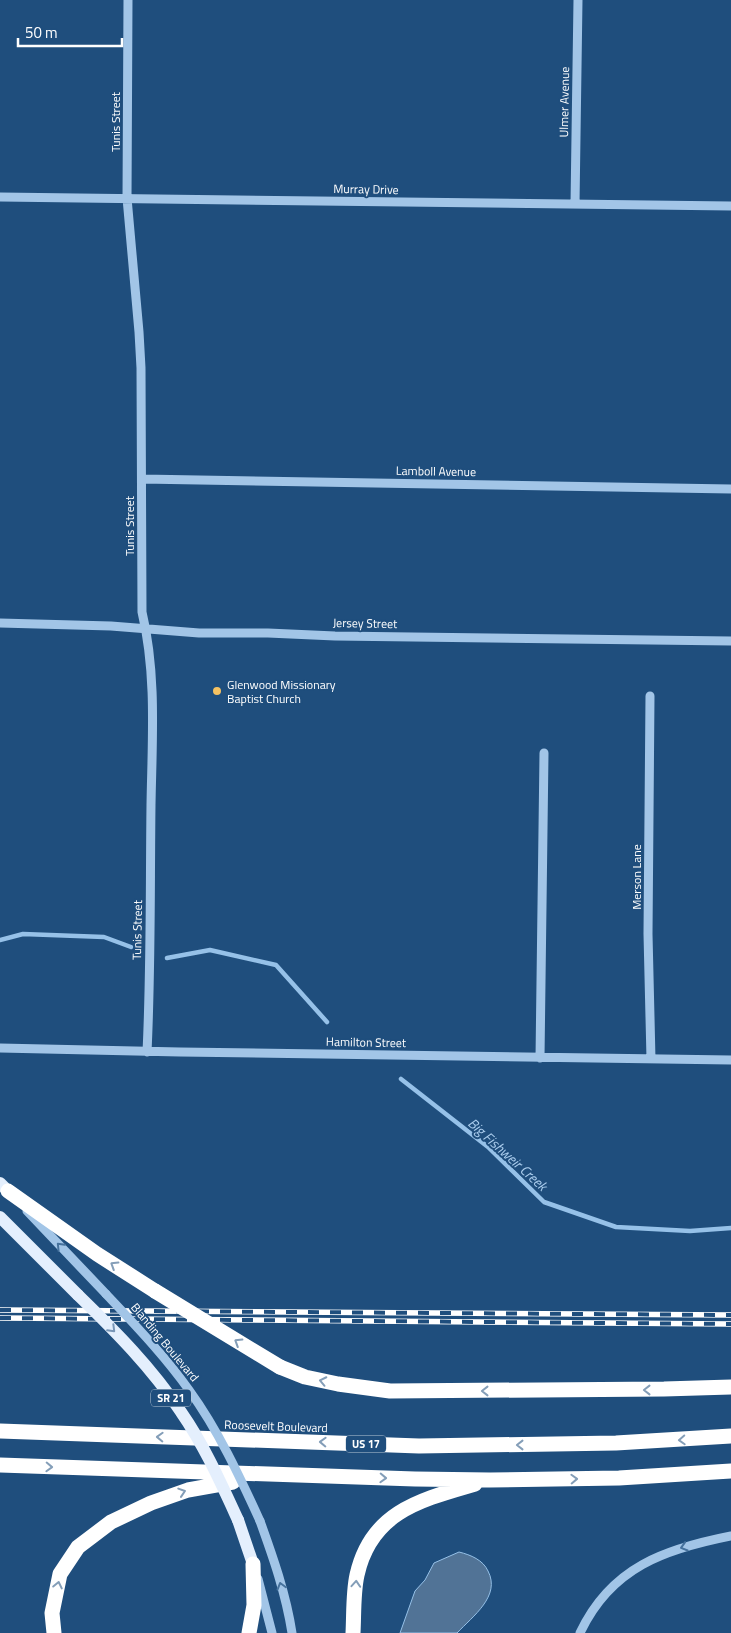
<svg xmlns="http://www.w3.org/2000/svg" width="731" height="1633" font-family="'Titillium Web',sans-serif">
<style>
.water{fill:#517396;stroke:#96c1e8}
.lines{fill:none;stroke-linecap:round;stroke-linejoin:round}
.stream{stroke:#96c1e8;stroke-width:4.5}
.minor{stroke:#a2c5e7;stroke-width:9}
.major{stroke:#e4effd;stroke-width:12}
.highway{stroke:#fff;stroke-width:15}
.rail-casing{stroke:#fff;stroke-width:5.5}
.rail{stroke:#1f4e7d;stroke-width:4;stroke-dasharray:11;stroke-linecap:butt}
.minor-bridge{stroke:#a2c5e7;stroke-width:9}
.major-bridge{stroke:#e4effd;stroke-width:12}
.highway-bridge{stroke:#fff;stroke-width:15}
.oneway{stroke:#46729d}
.oneway2{stroke:#849eb8}
.oneway3{stroke:#7896b7}
.poi-dot{fill:#f5c262;stroke:#1f4e7d;stroke-width:2}
.labels{text-anchor:middle;dominant-baseline:central;stroke-width:4;stroke-linejoin:round;paint-order:stroke}
.shield{fill:#1f4e7d;stroke:#bccad8;stroke-width:1}
.shield-label{font-size:11px;font-weight:bold;fill:#fff}
.street-label{font-size:12px;fill:#fff;stroke:#1f4e7d}
.poi-label{font-size:12px;fill:#fff;stroke:#1f4e7d;text-anchor:start}
.water-label{font-size:14px;font-style:italic;fill:#adcfef;stroke:#1f4e7d}
</style>
<rect width="100%" height="100%" fill="#1f4e7d"/>
<path class="water" d="M459,1552C471,1555 483,1560 488,1571C501,1596 473,1616 457,1633H400L415,1591L425,1580L434,1563Z"/>
<g class="lines">
<path class="stream" d="M0,940L23,934L104,937L131,947
M167,958L210,950L276,965L327,1022
M401,1079L488,1147L544,1202L616,1227L690,1231L731,1228"/>
<path class="minor" d="M128,0L127,198L139,332L141,368L142,612C157,675 152,741 151,805C150,887 151,970 147,1052
M0,197L731,206
M575,204L578,0
M142,479L731,489
M0,623L111,626L199,633H268L335,636L731,641
M650,696L648,934L651,1059
M0,1048L180,1052L731,1060
M540,1058L544,753
M27,1211L106,1294
M260,1521C273,1557 286,1594 292,1633
M258,1579L272,1633
M580,1633C611,1567 665,1549 731,1536"/>
<path class="major" d="M0,1183L8,1191
M0,1217L78,1295
M238,1520L253,1564"/>
<path class="highway" d="M8,1191L97,1254L155,1291
M280,1367L305,1377L338,1384L390,1391L664,1389L731,1387
M0,1431L419,1446L616,1443L731,1436
M0,1465L415,1479L490,1480L619,1478L731,1471
M54,1633L52,1613L60,1574L78,1547L111,1522L151,1503L188,1490L233,1482
M249,1633L254,1605L253,1564
M353,1633C354,1615 353,1593 357,1575C371,1512 420,1500 475,1484"/>
<defs>
<path id="rail" d="M0,1310L731,1315
M0,1318L731,1324"/>
</defs>
<use href="#rail" class="rail-casing"/>
<use href="#rail" class="rail"/>
<path class="minor-bridge" d="M106,1294C135,1325 164,1355 189,1390C218,1430 239,1475 260,1521"/>
<path class="major-bridge" d="M78,1295C115,1331 152,1368 181,1412C204,1445 221,1483 238,1520"/>
<path class="highway-bridge" d="M155,1291L280,1367"/>
</g>
<defs><path id="oneway-chevron" d="M-2-3.5L2.5 0L-2 3.5" fill="none" stroke-width="1.6" stroke-linecap="round" stroke-linejoin="round" transform="scale(1.25)"/></defs>
<g class="oneway">
<use href="#oneway-chevron" transform="translate(60 1246) rotate(-134)"/>
<use href="#oneway-chevron" transform="translate(684 1547) rotate(163)"/>
<use href="#oneway-chevron" transform="translate(281 1586) rotate(-106)"/>
</g>
<g class="oneway2">
<use href="#oneway-chevron" transform="translate(114 1265) rotate(-148)"/>
<use href="#oneway-chevron" transform="translate(238 1342) rotate(-148)"/>
<use href="#oneway-chevron" transform="translate(323 1381) rotate(-168)"/>
<use href="#oneway-chevron" transform="translate(647 1390) rotate(180)"/>
<use href="#oneway-chevron" transform="translate(485 1391) rotate(180)"/>
<use href="#oneway-chevron" transform="translate(160 1437) rotate(-178)"/>
<use href="#oneway-chevron" transform="translate(682 1440) rotate(177)"/>
<use href="#oneway-chevron" transform="translate(323 1442) rotate(-178)"/>
<use href="#oneway-chevron" transform="translate(520 1445) rotate(180)"/>
<use href="#oneway-chevron" transform="translate(49 1467) rotate(2)"/>
<use href="#oneway-chevron" transform="translate(383 1478) rotate(2)"/>
<use href="#oneway-chevron" transform="translate(574 1479) rotate(-2)"/>
<use href="#oneway-chevron" transform="translate(182 1492) rotate(-18)"/>
<use href="#oneway-chevron" transform="translate(356 1584) rotate(-86)"/>
<use href="#oneway-chevron" transform="translate(58 1585) rotate(-78)"/>
</g>
<use class="oneway3" href="#oneway-chevron" transform="translate(112 1329) rotate(45)"/>
<circle class="poi-dot" cx="217" cy="691" r="5"/>
<g class="labels">
<g class="shield">
<rect x="151" y="1389.5" width="40" height="17" rx="4"/>
<rect x="346" y="1435.5" width="40" height="17" rx="4"/>
</g>
<g class="shield-label">
<text x="171" y="1398">SR 21</text>
<text x="366" y="1444">US 17</text>
</g>
<g class="street-label">
<text transform="translate(564 102) rotate(-89)">Ulmer Avenue</text>
<text transform="translate(115 122) rotate(-90)">Tunis Street</text>
<text transform="translate(366 189) rotate(1)">Murray Drive</text>
<text transform="translate(436 471) rotate(1)">Lamboll Avenue</text>
<text transform="translate(129 526) rotate(-90)">Tunis Street</text>
<text transform="translate(365 623) rotate(1)">Jersey Street</text>
<text transform="translate(636 877) rotate(-90)">Merson Lane</text>
<text transform="translate(137 930) rotate(-89)">Tunis Street</text>
<text transform="translate(366 1042) rotate(1)">Hamilton Street</text>
<text transform="translate(165 1342) rotate(50)">Blanding Boulevard</text>
<text transform="translate(276 1426) rotate(2)">Roosevelt Boulevard</text>
</g>
<g class="poi-label">
<text x="227" y="684">Glenwood Missionary<tspan x="227" dy="14">Baptist Church</tspan></text>
</g>
<g class="water-label">
<text transform="translate(508 1154) rotate(42)">Big Fishweir Creek</text>
</g>
</g>
<path d="M18 38v8h104v-8" fill="none" stroke="#ffffff" stroke-width="2.5"/>
<text x="25" y="38" font-size="15" fill="#ffffff" stroke="#1f4e7d" stroke-width="4" paint-order="stroke">50 m</text>
</svg>
